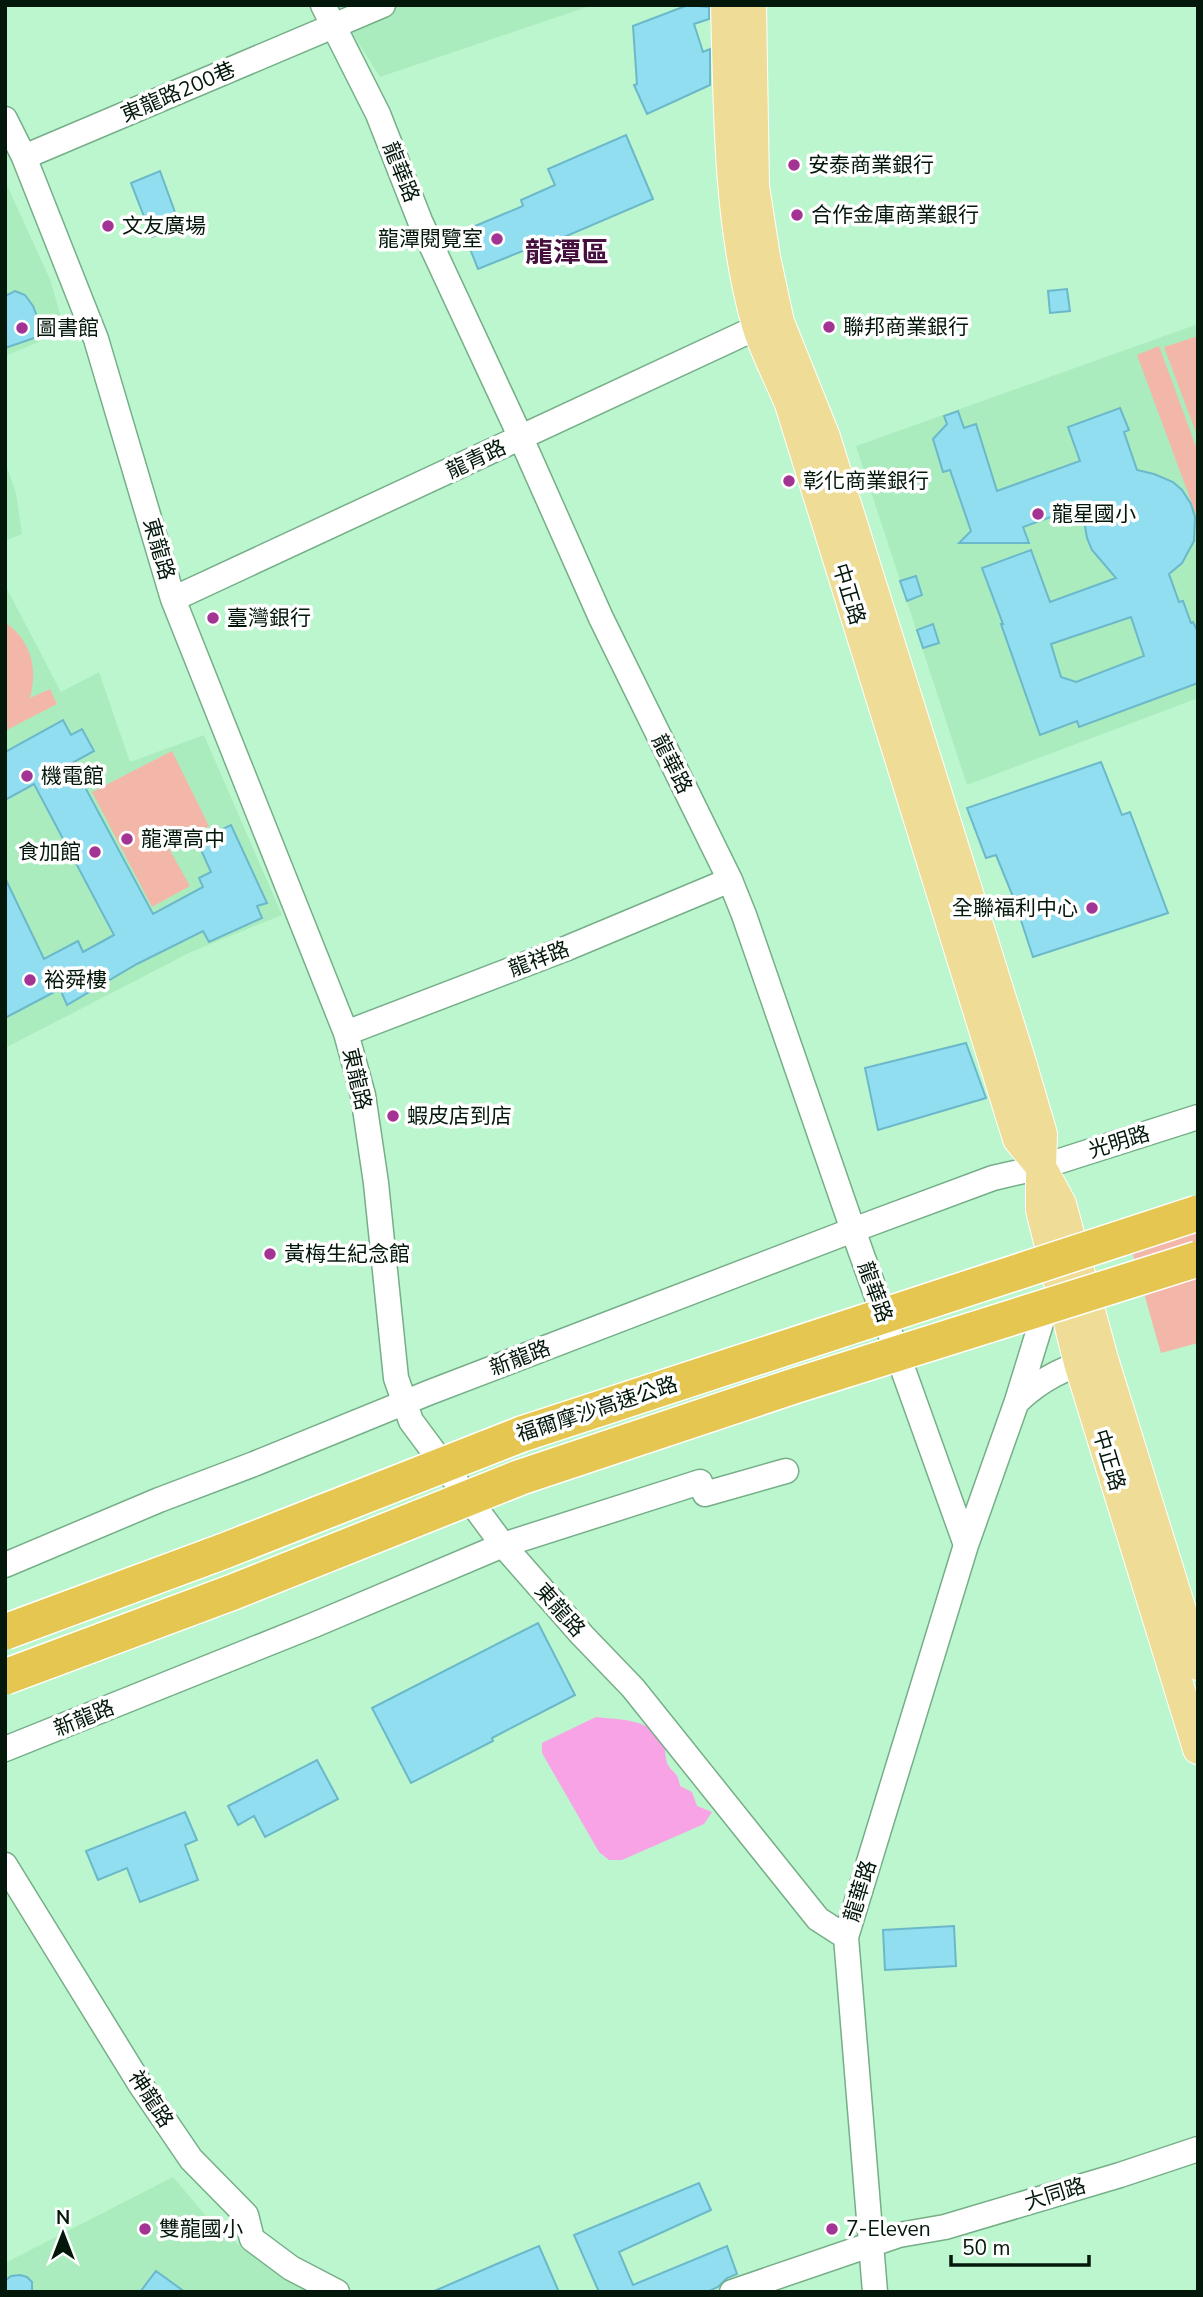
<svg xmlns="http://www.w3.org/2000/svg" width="1203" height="2297" font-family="'Nunito Sans','Noto Sans TC',sans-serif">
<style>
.built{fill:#abecbf}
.green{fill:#f3b7a9}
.water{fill:#f8a3e6}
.building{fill:#90def0;stroke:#6bb8ca;stroke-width:2;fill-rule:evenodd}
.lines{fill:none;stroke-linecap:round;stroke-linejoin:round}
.minor-casing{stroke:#76ae88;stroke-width:27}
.major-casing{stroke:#fff;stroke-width:32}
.minor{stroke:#fff;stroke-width:24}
.major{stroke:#efdd97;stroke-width:30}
.highway-bridge-casing{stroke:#fff;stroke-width:38;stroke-linecap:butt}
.highway-bridge{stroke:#e5c651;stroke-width:35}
.poi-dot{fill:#a33493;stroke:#fff;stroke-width:2.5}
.labels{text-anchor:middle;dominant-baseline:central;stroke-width:7;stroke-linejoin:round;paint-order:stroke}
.street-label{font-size:21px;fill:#03180a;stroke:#fff}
.poi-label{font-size:21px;fill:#03180a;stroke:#fff;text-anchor:start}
.district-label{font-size:28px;font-weight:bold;fill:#45103e;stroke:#fff}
</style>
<rect width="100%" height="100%" fill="#bcf6ce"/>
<path class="built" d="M338,5H593L380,77L345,22Z
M5,181L50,279L65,331L5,356Z
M1198,324V698L967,785L856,446Z
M5,461L16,493L22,534L5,541Z
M5,585L61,692L99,672L130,762L204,735L282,915L191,952L5,1048Z
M173,2177L211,2222L249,2253L307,2292H5V2263Z"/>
<path class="green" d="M1198,336V438L1164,347Z
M1159,346L1198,452V520L1137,355Z
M5,622C31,641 38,667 30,698L50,689L57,704L5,731Z
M172,751L209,826L168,847L190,886L152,907L92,792Z
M1198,1199V1343L1161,1353L1123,1220Z"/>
<path class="water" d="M596,1717C620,1720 654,1718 664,1746C666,1752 665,1758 667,1763C672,1774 677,1769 680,1786L692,1792L697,1806L712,1812L704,1824L622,1860H609L599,1852L542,1753V1743Z"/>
<path class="building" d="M688,5L709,7V19L694,24L703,52L710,49V85L647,114L634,85L637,84L633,26Z
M626,135L653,199L541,247L540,244L478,269L463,231L523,206L521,200L555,185L548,169Z
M160,171L180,226L152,237L131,183Z
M1067,289L1070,311L1050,313L1048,291Z
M15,291L25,295L33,306L38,319L40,336L5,348V296Z
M1120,408L1129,430L1124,432L1137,470L1154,474L1173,482L1182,490L1191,504L1195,517L1194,541L1182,563L1169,574L1179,602L1183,601L1191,623L1193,622L1198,632V683L1079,727L1077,721L1040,735L1001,624H1003L982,568L1031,550L1050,602L1116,578L1092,550L1087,538L1085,526L1092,502L1023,527L1029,543H959L971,531L950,470L943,472L933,439L947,424L944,416L958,411L964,428L976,424L997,491L1080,461L1068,427ZM1131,617L1144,656L1076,682L1061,677L1051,644Z
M916,576L922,595L907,601L900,581Z
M933,624L939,643L923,648L917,630Z
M63,720L71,735L82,729L94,751L72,763L153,914L203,887L199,878L211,872L197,841L231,825L267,903L257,906L262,918L209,942L203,931L137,964L67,1005L60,989L5,1018V878L44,959L78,941L83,952L114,935L34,784L5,800V752Z
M1101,762L1122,815L1130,812L1168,913L1033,957L1014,899L996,855L986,858L967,808Z
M966,1043L986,1098L878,1130L865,1068Z
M538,1623L575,1695L492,1738L493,1741L411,1783L372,1708Z
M317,1760L338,1799L265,1837L254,1816L238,1825L228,1806Z
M185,1812L197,1840L185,1845L198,1880L140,1902L127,1868L98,1880L86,1851Z
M954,1926L956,1966L885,1970L883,1930Z
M699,2183L711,2210L619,2252L633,2285L727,2246L737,2274L727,2278L718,2287L707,2292H599L574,2235Z
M539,2246L559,2292H432L499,2263Z
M156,2271L185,2292H140Z
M20,2275L27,2277L32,2282V2292H5V2281L11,2276Z"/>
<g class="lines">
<defs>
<path id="minor" d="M323,5L378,114L420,221L521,438L601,618L730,880L744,915L853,1230L966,1545
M5,119L24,157L96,339L173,599L346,1033L363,1095L376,1183L396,1378L411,1421L503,1545L582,1635L633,1688L818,1919L846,1937
M24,157L383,5
M173,599L758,327L774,323
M346,1033L565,949L730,880
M1018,1401C1040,1380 1066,1366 1096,1360
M5,1565L159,1500L254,1464L428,1393L853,1230L993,1178L1041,1167L1198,1117
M5,1749L314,1625L503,1545L700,1482L705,1494L786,1471
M5,1865L140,2084L191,2159L246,2215L252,2239L291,2268L337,2292
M732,2292L899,2235L945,2227L1120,2175L1198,2149
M875,2292L846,1937L966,1545L1017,1401L1046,1307L1055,1300"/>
<path id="major" d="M726,5C729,112 728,221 757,325C765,352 780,379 790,404L1018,1139L1041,1167V1210L1079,1363L1198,1749
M751,5L754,186L765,257L779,322L825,437L1020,1059L1042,1134L1041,1167L1061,1204L1103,1359L1198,1665"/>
</defs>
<use href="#minor" class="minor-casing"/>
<use href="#major" class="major-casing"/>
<use href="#minor" class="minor"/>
<use href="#major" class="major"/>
<defs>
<path id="highway-bridge" d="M5,1632L224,1551L522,1434L1198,1213
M5,1677L233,1592L521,1477L794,1386L1198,1259"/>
</defs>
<use href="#highway-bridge" class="highway-bridge-casing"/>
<use href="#highway-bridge" class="highway-bridge"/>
</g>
<g class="poi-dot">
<circle cx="794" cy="165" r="7"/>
<circle cx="797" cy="215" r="7"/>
<circle cx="108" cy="226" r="7"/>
<circle cx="497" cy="239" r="7"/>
<circle cx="829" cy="327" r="7"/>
<circle cx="22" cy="328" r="7"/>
<circle cx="789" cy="481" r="7"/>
<circle cx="1038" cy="514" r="7"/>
<circle cx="213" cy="618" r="7"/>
<circle cx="27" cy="776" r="7"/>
<circle cx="127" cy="839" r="7"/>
<circle cx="95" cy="852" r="7"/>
<circle cx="1092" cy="908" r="7"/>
<circle cx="30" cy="980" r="7"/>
<circle cx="393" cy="1116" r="7"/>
<circle cx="270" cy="1254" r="7"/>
<circle cx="145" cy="2229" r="7"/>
<circle cx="832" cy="2229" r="7"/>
</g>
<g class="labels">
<g class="street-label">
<text transform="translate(178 92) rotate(-23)">東龍路200巷</text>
<text transform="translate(401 172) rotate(68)">龍華路</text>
<text transform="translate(476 459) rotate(-25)">龍青路</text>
<text transform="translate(159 549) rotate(74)">東龍路</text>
<text transform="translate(849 594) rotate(73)">中正路</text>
<text transform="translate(672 764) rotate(63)">龍華路</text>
<text transform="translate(539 959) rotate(-21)">龍祥路</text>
<text transform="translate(357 1079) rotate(77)">東龍路</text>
<text transform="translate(1119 1142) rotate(-17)">光明路</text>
<text transform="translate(875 1292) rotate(70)">龍華路</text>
<text transform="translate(520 1358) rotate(-21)">新龍路</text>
<text transform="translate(597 1409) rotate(-18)">福爾摩沙高速公路</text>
<text transform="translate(1109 1460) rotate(73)">中正路</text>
<text transform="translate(560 1610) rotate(48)">東龍路</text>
<text transform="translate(84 1718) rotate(-22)">新龍路</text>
<text transform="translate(860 1891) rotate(-73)">龍華路</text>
<text transform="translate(151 2099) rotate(57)">神龍路</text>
<text transform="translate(1055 2194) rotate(-17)">大同路</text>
</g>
<g class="poi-label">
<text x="808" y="165">安泰商業銀行</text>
<text x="811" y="215">合作金庫商業銀行</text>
<text x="122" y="226">文友廣場</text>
<text x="483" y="239" text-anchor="end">龍潭閱覽室</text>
<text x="843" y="327">聯邦商業銀行</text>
<text x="36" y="328">圖書館</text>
<text x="803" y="481">彰化商業銀行</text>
<text x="1052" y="514">龍星國小</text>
<text x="227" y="618">臺灣銀行</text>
<text x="41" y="776">機電館</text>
<text x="141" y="839">龍潭高中</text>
<text x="81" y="852" text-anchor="end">食加館</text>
<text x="1078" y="908" text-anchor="end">全聯福利中心</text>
<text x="44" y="980">裕舜樓</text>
<text x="407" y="1116">蝦皮店到店</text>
<text x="284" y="1254">黃梅生紀念館</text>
<text x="159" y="2229">雙龍國小</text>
<text x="846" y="2229">7-Eleven</text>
</g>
<g class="district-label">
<text x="567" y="253">龍潭區</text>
</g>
</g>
<rect width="1203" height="2297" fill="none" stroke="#03180a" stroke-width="14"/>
<g transform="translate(63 2234)" stroke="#ffffff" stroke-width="5" paint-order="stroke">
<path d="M0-5L12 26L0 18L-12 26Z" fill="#03180a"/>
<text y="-10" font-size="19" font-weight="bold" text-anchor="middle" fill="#03180a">N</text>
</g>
<path d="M951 2255v10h138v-10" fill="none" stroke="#03180a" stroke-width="3.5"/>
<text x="962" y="2255" font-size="21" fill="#03180a" stroke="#ffffff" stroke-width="5" paint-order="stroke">50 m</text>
</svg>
